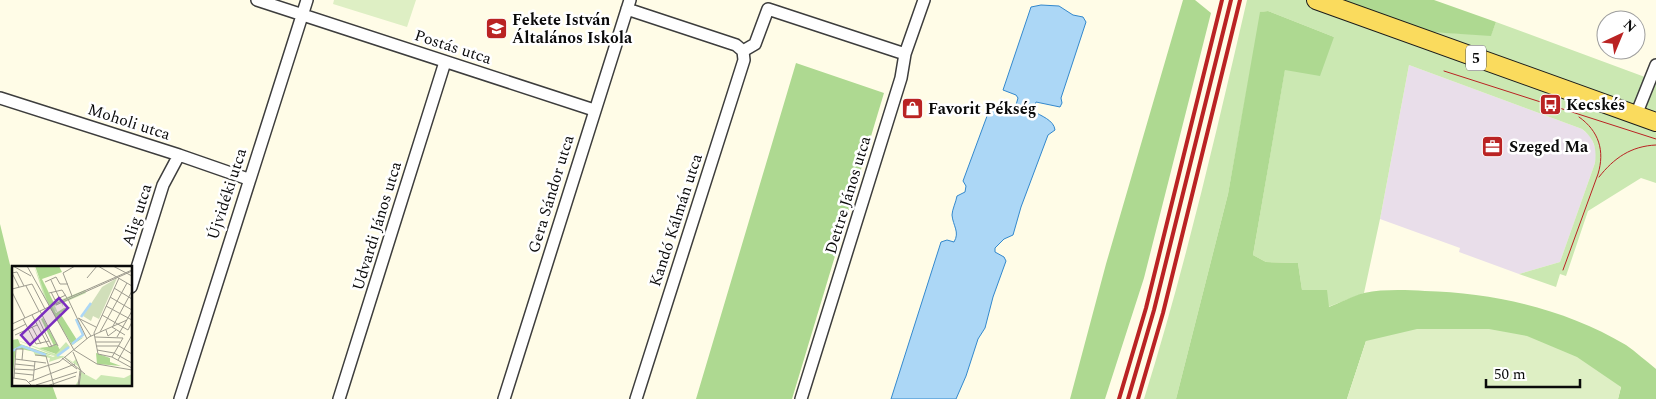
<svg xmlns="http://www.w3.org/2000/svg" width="1656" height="399" font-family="Spectral,serif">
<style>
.industrial{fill:#e9deea}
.green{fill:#cbe8b2}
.forest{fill:#aed991}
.pitch{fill:#deefc4}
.water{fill:#acd7f6;stroke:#3388cd}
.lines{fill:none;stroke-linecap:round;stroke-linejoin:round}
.minor-casing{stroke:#3d3d3d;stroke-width:14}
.primary-casing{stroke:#1b1b1b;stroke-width:20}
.minor{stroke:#fff;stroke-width:11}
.primary{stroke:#fadb5d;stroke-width:18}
.tram{stroke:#ba2323;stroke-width:1}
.rail{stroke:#ba2323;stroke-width:4}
.labels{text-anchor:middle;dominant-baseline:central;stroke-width:5;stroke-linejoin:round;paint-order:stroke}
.shield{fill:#fff;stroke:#545454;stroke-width:1}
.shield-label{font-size:15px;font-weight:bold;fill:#0a0a0a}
.poi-label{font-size:16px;font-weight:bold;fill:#0a0a0a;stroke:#fff;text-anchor:start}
.street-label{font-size:16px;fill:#0a0a0a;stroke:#fff}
.inset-river{fill:none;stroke:#acd7f6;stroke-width:2.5}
.inset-road{fill:none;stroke:#9d9b8f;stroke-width:1}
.view{fill:#7b2cbf;fill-opacity:0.15;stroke:#7b2cbf;stroke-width:2.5}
.inset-edge{fill:none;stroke:#0a0a0a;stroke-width:2.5}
</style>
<rect width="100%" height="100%" fill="#fffce7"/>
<path class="industrial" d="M1409,65L1582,129L1591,137L1597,153L1595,163L1560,262L1519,274L1459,252L1460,248L1380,219Z"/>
<path class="green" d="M1247,0H1342L1431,32L1491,35L1496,22L1653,80L1656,75V183L1641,178L1588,211L1566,276L1560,274L1556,287L1519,274L1560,262L1595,163C1597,148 1594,138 1582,129L1409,65L1380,219L1364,293L1328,307L1302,290L1298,263L1266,262L1253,255L1285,69L1334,37L1268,11L1261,12L1228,194L1176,399H1144C1185,268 1216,134 1247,0Z"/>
<path class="forest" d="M1183,0H1195L1211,13L1144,278L1105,399H1070L1106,264Z
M1342,0H1434L1496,22L1491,36L1430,32Z
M1268,11L1334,37L1320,76L1285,70L1253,255L1266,262L1298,263L1302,290H1327L1329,307C1340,303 1352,296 1364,293C1383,289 1406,290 1425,291C1495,293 1565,309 1626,345C1636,352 1646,361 1656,369V399H1618L1621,387L1366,341L1347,399H1176L1228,194L1260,12Z
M796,63L884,93L792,399H696Z
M0,224L14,281V385H52L57,399H0Z"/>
<path class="pitch" d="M334,0H416L407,27L333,4Z
M1417,329H1489L1527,336L1577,357L1621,387L1618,399H1347L1366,341Z"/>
<path class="water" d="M1041,5L1059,6L1073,15L1083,17L1086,22L1061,98L1062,103L1060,107L1036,102L1033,111C1041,116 1054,120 1055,130L1048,135L1021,207L1013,235L1004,239L995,248V252L1004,257L1006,261L993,297L985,328L978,339L966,376L956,399H891L941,242L947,240L954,242C960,232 953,226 952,215C952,210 956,202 957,196L965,192L966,186L963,181L990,108C999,103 1004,104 1013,108L1016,105L1018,98L1016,95L1003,90L1031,7Z"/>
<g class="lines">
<defs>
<path id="minor" d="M257,0L594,110
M627,9L736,45L743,51
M743,51L755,44L768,9L905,54
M0,98L179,155L248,179
M1636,115L1656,65
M131,287L163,185L179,155
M180,399L307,0
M339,399L445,62
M504,399L630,0
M636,399L744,60L743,51
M801,399L901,78L905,54L924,0"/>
<path id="primary" d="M1316,0L1656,122"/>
</defs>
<use href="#minor" class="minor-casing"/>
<use href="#primary" class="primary-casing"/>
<use href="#minor" class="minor"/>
<use href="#primary" class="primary"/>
<path class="tram" d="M1444,71L1656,139
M1599,177C1614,158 1631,146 1656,145
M1563,270L1598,174C1605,151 1599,131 1579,117"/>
<path class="rail" d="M1119,399L1146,308L1222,0
M1128,399L1154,310L1231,0
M1138,399L1163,313L1240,0"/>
</g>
<defs>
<symbol id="school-square" viewBox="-11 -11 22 22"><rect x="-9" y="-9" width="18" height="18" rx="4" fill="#ba2323" stroke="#fff"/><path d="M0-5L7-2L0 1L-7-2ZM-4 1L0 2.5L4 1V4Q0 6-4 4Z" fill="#fff"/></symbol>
<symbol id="bus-square" viewBox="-11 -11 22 22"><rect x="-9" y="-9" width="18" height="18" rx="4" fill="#ba2323" stroke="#fff"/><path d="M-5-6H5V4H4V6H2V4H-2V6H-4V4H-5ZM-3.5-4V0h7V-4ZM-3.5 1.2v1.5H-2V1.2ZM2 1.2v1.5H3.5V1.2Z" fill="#fff"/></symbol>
<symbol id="shop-square" viewBox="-11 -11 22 22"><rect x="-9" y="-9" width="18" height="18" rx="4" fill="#ba2323" stroke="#fff"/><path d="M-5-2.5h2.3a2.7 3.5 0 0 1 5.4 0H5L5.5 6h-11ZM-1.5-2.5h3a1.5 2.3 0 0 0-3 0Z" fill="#fff"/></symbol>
<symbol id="office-square" viewBox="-11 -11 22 22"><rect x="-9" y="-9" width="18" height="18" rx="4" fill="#ba2323" stroke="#fff"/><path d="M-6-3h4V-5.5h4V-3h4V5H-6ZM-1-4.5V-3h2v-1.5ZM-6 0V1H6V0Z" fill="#fff"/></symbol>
</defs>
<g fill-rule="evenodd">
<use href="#school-square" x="484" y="16" width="25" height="25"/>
<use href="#bus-square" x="1538" y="92" width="25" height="25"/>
<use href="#shop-square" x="900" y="96" width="25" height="25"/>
<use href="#office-square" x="1480" y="134" width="25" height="25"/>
</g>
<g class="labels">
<rect class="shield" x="1466" y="45.5" width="20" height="25" rx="4"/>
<g class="shield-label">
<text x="1476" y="58">5</text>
</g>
<g class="poi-label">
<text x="512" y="20">Fekete István<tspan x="512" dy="18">Általános Iskola</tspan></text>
<text x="1566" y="105">Kecskés</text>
<text x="928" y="109">Favorit Pékség</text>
<text x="1509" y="147">Szeged Ma</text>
</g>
<g class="street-label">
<text transform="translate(453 47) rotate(18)">Postás utca</text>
<text transform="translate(129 122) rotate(18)">Moholi utca</text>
<text transform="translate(227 194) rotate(-72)">Újvidéki utca</text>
<text transform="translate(551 194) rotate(-73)">Gera Sándor utca</text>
<text transform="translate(848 195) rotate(-73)">Dettre János utca</text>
<text transform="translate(137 215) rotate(-72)">Alig utca</text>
<text transform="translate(676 220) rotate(-72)">Kandó Kálmán utca</text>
<text transform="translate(377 226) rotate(-73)">Udvardi János utca</text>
</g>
</g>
<g transform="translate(12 266)">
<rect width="120" height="120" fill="#fffce7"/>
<path d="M22,0L38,38L73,24L74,27L51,37V41L49,37L43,40L46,47L38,42L63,84L32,30ZM0,72L43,88L54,76L58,81L46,90H51L61,96L64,93L69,106L84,114L89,109L112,112L120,108V120H63L69,110L66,100L52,91L37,96L38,92L23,89L20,83L41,91L43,90Z" fill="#cbe8b2"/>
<path d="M23,0H47L50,6L30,13L42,37L37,40ZM40,40L44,47L52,42L59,41L48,47L65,74L72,71L60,79L38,42ZM31,52L48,84L44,88L27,82L42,80L29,53ZM6,73L8,78L43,90L4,82L0,115V74ZM84,87L98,92V96L109,100L85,98Z" fill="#aed991"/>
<path d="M105,12L87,53L81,50L79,55L71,50L90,21Z" fill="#d1dfba"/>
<path class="inset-river" d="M69,51L79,37M60,78L71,69L64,53M0,85L10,80L34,89M45,90L57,81"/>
<path class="inset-road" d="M1,0L19,10M15,0L62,84L85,98L120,104M86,0L120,20M101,0L120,10M0,7L5,6L12,20M0,7L7,21M75,12L85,0M107,12L82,67L86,88L100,91L120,102M39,14L49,36M33,16L44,11L48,18H56M14,20L27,45M102,22L120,33M0,23L20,18L33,43M0,26L13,52M39,26L43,34L54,29M37,27L50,24L55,32M60,30L51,7L63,0M98,31L120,44M56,32L120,4M56,33L75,73M44,39L120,5M94,40L120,54M28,45L46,80M20,49L37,81L45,78M90,49L116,64L120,56M66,52L84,61M67,52L79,70M11,53L24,78L37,75M27,54L40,81M0,58L56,32M101,60L120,25M20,61L29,78M100,61L113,69M94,64L96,70L104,64M0,65L14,58M88,66L115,17M3,69L25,59M83,71L111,72L100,91M105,71L120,45M84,76H108M84,80H107L120,88M85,84L102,87L120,97M61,86L69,105L67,120M23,89L34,90L42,120M52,91L73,108M50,92L65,103M3,93L34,97M106,94L120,69M3,98L22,100M2,103L22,104L47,96L77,71L115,54M2,107L21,109M1,112L14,114L20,120M2,112L4,83H11L10,94M21,115L23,95M17,116L63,98M24,119L65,106M35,120L64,110M66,120L68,105"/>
<path class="view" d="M47,32L56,42L18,79L9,69Z"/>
<rect width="120" height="120" class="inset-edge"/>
</g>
<g transform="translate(1621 35) rotate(44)"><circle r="24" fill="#ffffff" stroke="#9d9d9d"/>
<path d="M0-4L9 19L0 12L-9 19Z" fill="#ba2323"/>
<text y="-8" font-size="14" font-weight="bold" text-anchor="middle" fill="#0a0a0a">N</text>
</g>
<path d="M1486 379v8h94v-8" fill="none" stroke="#0a0a0a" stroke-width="2.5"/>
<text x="1494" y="379" font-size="15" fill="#0a0a0a" stroke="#ffffff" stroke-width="4" paint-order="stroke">50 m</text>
</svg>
